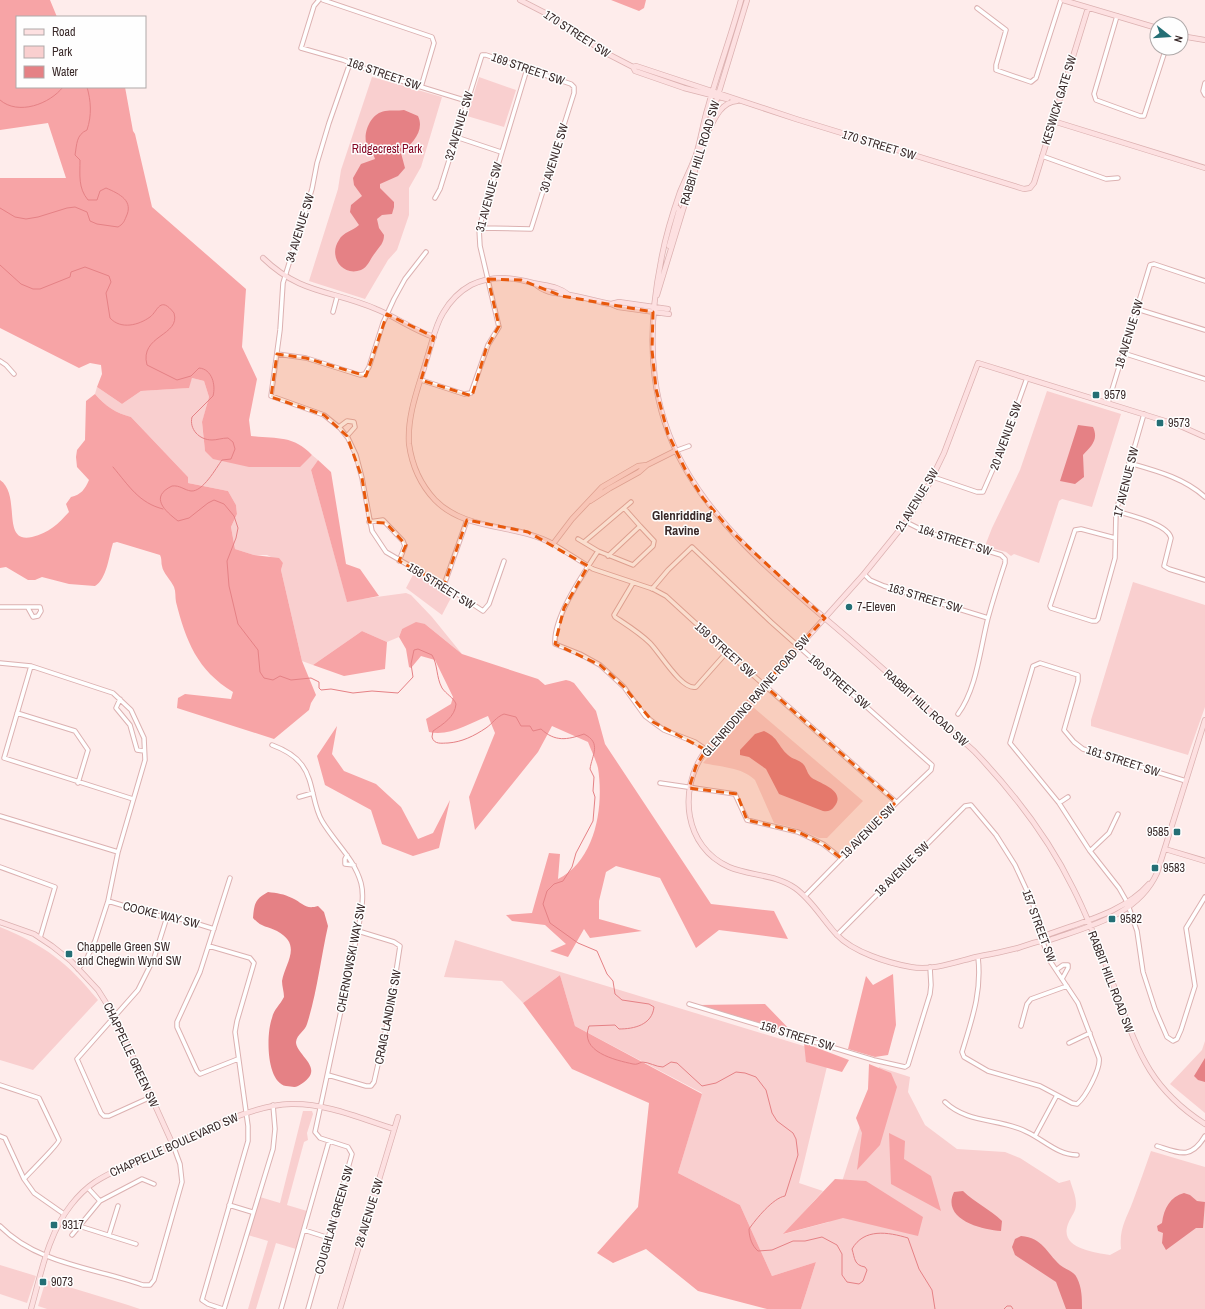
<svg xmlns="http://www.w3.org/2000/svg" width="1205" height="1309" font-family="'Archivo Narrow',sans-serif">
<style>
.green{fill:#f9cfcf}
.forest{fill:#f7a4a6}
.water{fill:#e58185}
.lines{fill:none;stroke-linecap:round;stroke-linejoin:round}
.stream{stroke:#e58185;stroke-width:1}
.street-casing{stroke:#dcb1b1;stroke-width:5.5}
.secondary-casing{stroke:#dcb1b1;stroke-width:6}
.street{stroke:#fff;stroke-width:3.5}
.secondary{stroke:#fde0e1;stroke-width:4.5}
.marked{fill:#e8590c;fill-opacity:0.2;stroke:#e8590c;stroke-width:3;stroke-dasharray:8 5;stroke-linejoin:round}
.poi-dot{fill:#246f75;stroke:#fefefe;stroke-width:1.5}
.labels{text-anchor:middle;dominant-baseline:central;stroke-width:3;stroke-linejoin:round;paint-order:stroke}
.street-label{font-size:12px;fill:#392929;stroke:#fefefe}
.park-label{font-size:12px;fill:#860825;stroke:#fefefe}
.poi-label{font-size:12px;fill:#392929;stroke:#fefefe;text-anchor:start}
.neighbourhood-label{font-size:13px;font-weight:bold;fill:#392929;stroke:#fefefe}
</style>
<rect width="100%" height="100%" fill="#feeceb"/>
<path class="green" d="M372,77L442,97L421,167L409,188V215L397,250L388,260L365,299L309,281L338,189L341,170Z
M479,77L516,90L504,127L467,116Z
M192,378L204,381L209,397L202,423L205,451L299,467L312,455L318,460L311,470L347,601L406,593L411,595L432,617L462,654L425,624L402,629L399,637L387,642L362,631L313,665L302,661L281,570L283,563L267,555H254L235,549L231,527L237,514L236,505L228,491L188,483V477L131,417C116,413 105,406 95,394L97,387L122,404L141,391L188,388Z
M1047,391L1121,414L1092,507L1062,499L1059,501L1039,563L1014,554L1011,556L1006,552L985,546L992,528L1020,470Z
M414,573L453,594L442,615L406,588Z
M1133,582L1205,605V707L1188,755L1091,726V720Z
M753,707L863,801L827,838H819L795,828L774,823L755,780C742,767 720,767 703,763Z
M0,927C46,946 67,962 98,1000L33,1070L0,1060Z
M455,940L830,1054L799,1183L823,1191L784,1234L829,1222L879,1067L910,1077L908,1092L925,1125L957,1149L1005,1152L1020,1158L1059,1183L1070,1180C1072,1188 1076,1195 1076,1204C1076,1212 1071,1216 1068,1224C1059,1248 1093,1252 1110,1255L1121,1249C1119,1228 1126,1220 1133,1201C1139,1185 1145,1168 1151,1151L1205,1167V1309H801L816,1262L772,1276L740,1205L678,1173L702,1093L575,1026L560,975L523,1003L502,981L444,977Z
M1205,1041V1113L1170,1084L1202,1050Z
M303,1111H312L313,1114L307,1133L308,1140L304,1142L287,1205L307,1211L296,1249L276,1243L256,1309H248L268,1241L248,1235L260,1197L280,1203Z
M0,1265L36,1276L27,1303L0,1294Z
M46,1280L128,1305L140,1309H47L38,1306Z"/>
<path class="forest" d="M0,0H50L57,17H17V87H125L133,131L135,134L152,207L246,289L242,347L257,379L249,420L251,436C276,439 293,435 312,455L300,467H249L213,459L205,451L202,422L209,397L204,381L192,378L189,388L141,391L122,404L97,387L102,374L101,365L90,363L79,368L0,328V178H66L48,123L0,130Z
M611,0H646L644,8L639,11Z
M95,394C105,406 116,413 131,417L188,477V483L228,491L236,505L237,514L231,527L235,549L254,555L279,558L283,563L281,570L302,661L316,695L311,703L309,710L274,739L177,708L178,698L185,694L231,699L233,692C197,670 186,641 176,602C175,597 176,592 174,587C171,580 163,573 162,566C161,562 162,559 160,555L117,542L113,543C109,555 107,579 95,586L69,584L42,577L35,580H28L6,567L0,568V480C22,495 0,544 32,537C49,533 58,524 69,512L66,504L71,497C81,495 85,489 89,480L77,467L76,457L77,450L85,440L86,401Z
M318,460L331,472L346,564L360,569L379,596L347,602L311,470Z
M416,622L425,624L462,654L538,679L545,685L566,680L570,681L574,683L596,711L605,744L711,904L774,911L788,939L719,930L696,948L660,878L616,866L606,872L599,901V919L642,931L590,938L584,929L568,957L550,951L566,944L545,925L512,921L506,915L532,913L549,853L560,854L558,879C596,860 604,806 598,768C596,760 591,750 588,742L552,726L538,752L475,830L469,797L495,733L488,716C470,723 449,737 429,732L426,719L451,704L453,697L435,660L421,656L411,668L409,667L406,649L399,637L402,629Z
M362,631L387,642L385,669L344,676L313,665Z
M337,726L332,754L344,771L376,784L401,807L418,839L433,833L450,800L439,848L413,856L382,844L371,810L325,785L317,756Z
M893,974L896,1025L888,1055L875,1057L848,1049L866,976L873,985Z
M560,975L575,1026L702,1094L678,1173L740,1205L772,1276L816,1262L801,1309H767L698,1291L646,1249L613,1263L597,1253L638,1207L649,1103L572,1069L523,1003Z
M765,1004L793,1033L699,1005Z
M804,1043L849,1060L842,1072L806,1062Z
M869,1064L891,1073L897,1087L880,1145L857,1170L862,1133L856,1118L868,1089Z
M889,1133L905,1141L904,1159L931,1176L941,1211L891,1184Z
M835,1179L866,1181L923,1217L918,1236L843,1218L783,1234Z"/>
<path class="water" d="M404,110L418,116C425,131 412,144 401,153L405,168L398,176L380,184V188L394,202V207L392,214L382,215L377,219L379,228L384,235C384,243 380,246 375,253C370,259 368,267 361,270C342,277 328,256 339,240C343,232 353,231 359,225L350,212L351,205L362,196L354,185L353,178L361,164L375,159C374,154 369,151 367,146C362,133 371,113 385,111C391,110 398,111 404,110Z
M1078,425L1093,427C1099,440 1091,446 1083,455L1084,477L1075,484L1060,481Z
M764,731C778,737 778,746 788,755C792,759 800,760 804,765C807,769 807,774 812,778C821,784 847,791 834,807C831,811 827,812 823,811L779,794L766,769L749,757L740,755V750L755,734Z
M268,892C277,893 284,894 292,898C303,903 305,910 318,906L324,912L328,926C321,957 317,993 307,1024C305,1031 297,1034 296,1042C296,1056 329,1069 298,1086C294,1088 291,1086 286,1086C266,1082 266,1034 272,1018C274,1009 280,1005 284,997C284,992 282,986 282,981C285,963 303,945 277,931C267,926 262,928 253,918C254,904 255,899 268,892Z
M1205,1058V1082L1198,1080L1194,1076Z
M963,1191C975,1203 990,1209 1002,1221L1001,1231C981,1230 941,1219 954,1192Z
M1184,1193L1190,1195L1197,1201L1205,1202L1203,1228H1196L1166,1250L1162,1243L1163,1233L1158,1231L1157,1226L1162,1223C1164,1208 1170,1197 1184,1193Z
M1021,1236C1043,1238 1046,1252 1060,1265C1066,1270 1074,1271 1077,1278C1082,1288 1082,1298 1082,1309H1066L1056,1282L1015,1255L1012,1247L1015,1239Z"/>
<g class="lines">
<path class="stream" d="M0,100C18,116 50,104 63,87
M0,208L15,217L26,219L38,217L67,208L75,207L87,212L90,221L97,224L118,227C123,224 124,222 126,217C134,201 120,194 106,188L100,191L97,200H88C78,188 80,175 80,160L75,155C77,144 76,135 87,130C92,115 91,101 87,87
M0,265L21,284L33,289H40L70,277L71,272L85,267L109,276L111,282L106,293L110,318C121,330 139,325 150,317C158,311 160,295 174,313C181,336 139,335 147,365L177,380L191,376L199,368C212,369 216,385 213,396L192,417C189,429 199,440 212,440C217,440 222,438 228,438L233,442L235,449L231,459L222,460C216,468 203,492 191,491C184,490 180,485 172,486C149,497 165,511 178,521L189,518L208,503L214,500L224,504L234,516L238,528L236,538L227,561L229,586L238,624L258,650L260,672L264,678L273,680L280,676L291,680L311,678L319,682V688L321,690L331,689L353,693L372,691L398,693L413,677L411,664L414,650L418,649L432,655C438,665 436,677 442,688C446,694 454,698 456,704C455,717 443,724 433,731L432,737C434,745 442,743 448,743C462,742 474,736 486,728C492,724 496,717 504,714L516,717L521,726H530L533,731L541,729C555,742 567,740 584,734C602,743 592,755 590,769L594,777L593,791L595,797L593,821L576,853L572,867L563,881L554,884L547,891L543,904L550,923L578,943L597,951L607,974L613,981L615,994L622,1000L649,1004L654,1007C652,1025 634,1029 619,1029L615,1025L589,1026C579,1052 615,1060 633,1064C637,1065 639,1063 642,1062C649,1062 656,1067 663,1067L671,1062L677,1063L702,1086L716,1083L736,1072L745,1073L756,1077L766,1090L772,1113L777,1121L793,1133L796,1139L798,1155L785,1196C773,1198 756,1219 749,1229C749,1237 752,1246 758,1251L772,1250L793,1241H805L822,1237L837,1245L842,1254V1275L847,1282L859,1284L863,1281L867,1270L865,1267C854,1265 855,1259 852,1249C864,1228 888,1232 908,1238L919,1269L932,1290L935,1309
M113,467C129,486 139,503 163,509
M1004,1309L1007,1306H1011L1013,1309"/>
<defs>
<path id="street" d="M319,0L314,6L301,48L343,60L379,74L467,101
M323,0L432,37L434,43L421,87
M977,8L1006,30L996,65V70L1031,82L1036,78L1061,0
M1117,16L1094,94L1096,100L1140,116H1144L1166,48
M350,63L329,123L317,163L312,189L283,283L280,330L271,396L324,415L340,428L348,438L356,455L362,478L372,531L386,552L453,591L483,611L489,604L504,561
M1205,83L1203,91L1205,95
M456,137L501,152
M1042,156L1106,179L1118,178
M435,198L440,189L482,55H486L571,84L574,87V93L531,229L479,228
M1137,309L1205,330
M333,312L337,297
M1123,353L1205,379
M277,354L306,358L360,375L365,374L369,367L383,323L394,299L405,279L426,252
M0,361L6,365L14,374
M421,380L464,394L471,393L488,345L499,327L480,246L479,228L527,69
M1108,403L1150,265L1154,264L1205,281
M339,427L347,421L354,422L355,427L347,436
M675,451L689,446
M1129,463C1157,471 1184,478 1205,497
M933,477L977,492H983L1000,453L1027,378
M624,508L631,502
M1116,511C1129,515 1168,524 1171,538L1164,566L1169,569L1205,580
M369,522L383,520L403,541L405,546L399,561
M906,522L926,532L1001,555L1005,559V563C999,581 993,600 988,618C980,649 977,688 958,714
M640,526L654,541L653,546L633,565L598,551C584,573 553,617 555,644L580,654L600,665L624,687L645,716L653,722L664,730L695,742L707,750
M1115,538L1081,529L1075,530L1050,606L1051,608L1092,621H1096L1098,619L1115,558L1116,511L1144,414
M578,539L598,551
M584,542L624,508L640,526L608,556
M553,544L593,569L653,589L666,596L737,661L896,802
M864,574L870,580L884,586L988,618
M633,583L614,615L615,617C627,625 640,633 650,643C660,653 682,691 696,687L727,652
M444,585L467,520
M652,589L668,570L692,547L771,622L932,765L931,770L892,807L805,896
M0,607H40L41,611L38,616L33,617L28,608
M0,663L31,666L113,693L131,710L144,738L145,760L118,852L108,901L95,941L87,958L78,969
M31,666L4,758L133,799
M120,699L116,708L130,725L137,750L144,751
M17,713L75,731L88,750L78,783
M272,745C283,749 294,754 302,765C314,781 312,804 322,821C335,843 354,858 361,883C365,898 360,916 358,931L315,1132L320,1138L348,1147L352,1154L308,1309
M1186,781L1083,749L1074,742L1064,730L1078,681V675L1040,663L1033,666L1010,743L1059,803L1090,851L1119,888L1127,902L1137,931L1143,972L1155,1009L1167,1037L1173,1041L1177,1039L1181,1030L1195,986L1186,928L1205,897
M660,783L735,794L747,820L798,832L823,844L841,858
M299,797L313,793
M1059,803L1068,797
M0,816L118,852
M1090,851L1109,833L1118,814
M347,855L345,859V864L354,865
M0,867L55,887L40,938
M230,878L200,972L177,1022V1027L197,1071L200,1074L238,1059
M108,901L155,915L185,920L214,929
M837,935L965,806L971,805L996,835L1015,865L1033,904L1038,929L1050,961L1078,1003L1099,1058C1101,1068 1086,1097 1077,1104L1072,1103L1040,1086L988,1071L964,1057L962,1052C972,1019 982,992 978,957
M209,946L250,958L254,963L237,1021L235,1032L248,1126V1141L202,1300L208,1304L223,1309
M1056,970L1063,965H1068V968L1062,979
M689,1004L874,1060L905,1067L908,1065L930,994L931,985L930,967
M1021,1026L1027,1004L1031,999L1067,986
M1069,1043L1090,1033
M328,1075L366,1086H371L374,1082L390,1011L400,946L394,942L358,931
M0,1085L39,1098L59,1140C59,1144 29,1173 24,1179
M151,1097L109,1116H104L101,1113L77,1059L138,990L154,958L167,917
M945,1102C968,1124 1001,1118 1027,1132C1044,1140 1058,1155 1077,1155
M0,1136L5,1138L24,1179L34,1193L64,1214
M1035,1136L1057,1095
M1157,1146C1179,1153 1191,1160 1205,1136
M100,1201L142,1179L154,1184
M229,1205L252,1212
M0,1226C37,1264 95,1268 143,1285H150L154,1280L182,1182L180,1164L173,1145
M79,1226L136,1244
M304,1230L329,1238
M72,1235L100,1201L88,1188
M109,1235L118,1206
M224,1309L273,1149L275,1129L273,1105
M281,1309L329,1141"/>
<path id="secondary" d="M520,0L551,16L604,52L633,67L636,66L796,119L1024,189L1030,188L1034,183L1088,8
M741,0C731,36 718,71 708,107C703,123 701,139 696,155C691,168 685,180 680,192C672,215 665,238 661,261C626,436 702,514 827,620C877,662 925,707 974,751C1013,792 1048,837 1073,888C1090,921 1103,957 1116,992C1138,1051 1149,1088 1205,1124
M1063,0L1157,28
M1181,36L1205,40
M633,67L635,71L684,88L727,99
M1053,121L1205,168
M709,130C715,117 722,102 737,101
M669,246L679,210L676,206
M263,258C301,295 333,290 376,309C396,317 413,330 434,337
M535,284C547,294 556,293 570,295C584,297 597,302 611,304
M569,295C559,286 546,286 533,283C511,277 492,275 471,285C460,291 450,301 443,313C435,326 432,343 427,358C419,386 407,414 409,444C412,466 420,484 435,500C466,532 516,523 553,544L572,519L602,487L638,466L647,465L675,451
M657,295L747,0
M668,309L619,302L611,304L618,307L669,314
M1205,437L1178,425L978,363L944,453L926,490L906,522L864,574L704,753C678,790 684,847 729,867C750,876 775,874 795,888C812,900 822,919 837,935C853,952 888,963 911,967C932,971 956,962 976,957C990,954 1004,952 1018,948C1028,945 1038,940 1050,940C1090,926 1138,915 1157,873L1205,720
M590,501L610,488L639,472L647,465
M1165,849L1205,861
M0,922L34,934L52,946L71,961L98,990L115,1017L173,1145
M1042,940L1047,935C1081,922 1125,912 1149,884
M31,1309C41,1274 48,1234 71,1205C78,1196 86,1188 95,1182C113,1170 136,1162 155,1153C195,1135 249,1105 291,1104C326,1103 362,1119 394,1129
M340,1309L398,1117"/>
</defs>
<use href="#street" class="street-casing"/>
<use href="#secondary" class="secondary-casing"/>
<use href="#street" class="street"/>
<use href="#secondary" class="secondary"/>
</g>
<path class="marked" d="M488,279L521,280L562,296L653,312L652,350L656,389L668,434L686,471L703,498L731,531L825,618L764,685L896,802L841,858L823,844L798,832L747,820L737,794L689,788L696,766L706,750L653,722L624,687L600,665L555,644L564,608L588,566L528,532L467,520L444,585L399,561L406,545L386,523L369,522L362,478L347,436L324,415L271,397L277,354L306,358L366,376L387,314L434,337L421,380L472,396L486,349L499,326Z"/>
<g class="poi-dot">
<rect x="1092" y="391" width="8" height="8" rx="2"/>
<rect x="1156" y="419" width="8" height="8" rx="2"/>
<circle cx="849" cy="607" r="4"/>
<rect x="1173" y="828" width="8" height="8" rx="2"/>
<rect x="1151" y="864" width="8" height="8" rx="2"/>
<rect x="1108" y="915" width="8" height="8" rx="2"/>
<rect x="65" y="950" width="8" height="8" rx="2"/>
<rect x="50" y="1221" width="8" height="8" rx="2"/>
<rect x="39" y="1278" width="8" height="8" rx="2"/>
</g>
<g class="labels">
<g class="street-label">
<text transform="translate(577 34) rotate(33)">170 STREET SW</text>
<text transform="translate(528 69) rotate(19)">169 STREET SW</text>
<text transform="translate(384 74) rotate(19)">168 STREET SW</text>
<text transform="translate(1059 100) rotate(-73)">KESWICK GATE SW</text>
<text transform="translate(459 126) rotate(-73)">32 AVENUE SW</text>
<text transform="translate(879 145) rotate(17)">170 STREET SW</text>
<text transform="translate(700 153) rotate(-73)">RABBIT HILL ROAD SW</text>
<text transform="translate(554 158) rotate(-73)">30 AVENUE SW</text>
<text transform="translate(489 197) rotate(-75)">31 AVENUE SW</text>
<text transform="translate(300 228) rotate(-73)">34 AVENUE SW</text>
<text transform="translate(1129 334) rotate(-73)">18 AVENUE SW</text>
<text transform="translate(1006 436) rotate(-70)">20 AVENUE SW</text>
<text transform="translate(1126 482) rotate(-76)">17 AVENUE SW</text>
<text transform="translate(917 500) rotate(-59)">21 AVENUE SW</text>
<text transform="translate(955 540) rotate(18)">164 STREET SW</text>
<text transform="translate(441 586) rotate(32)">158 STREET SW</text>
<text transform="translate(925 598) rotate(17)">163 STREET SW</text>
<text transform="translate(725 650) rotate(42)">159 STREET SW</text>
<text transform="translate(839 682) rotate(41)">160 STREET SW</text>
<text transform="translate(756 696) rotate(-49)">GLENRIDDING RAVINE ROAD SW</text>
<text transform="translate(926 708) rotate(42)">RABBIT HILL ROAD SW</text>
<text transform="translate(1123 761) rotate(18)">161 STREET SW</text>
<text transform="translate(868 831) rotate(-45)">19 AVENUE SW</text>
<text transform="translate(902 869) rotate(-45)">18 AVENUE SW</text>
<text transform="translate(161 915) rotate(14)">COOKE WAY SW</text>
<text transform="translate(1039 926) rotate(70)">157 STREET SW</text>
<text transform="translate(351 958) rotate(-79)">CHERNOWSKI WAY SW</text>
<text transform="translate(1111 982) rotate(69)">RABBIT HILL ROAD SW</text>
<text transform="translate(388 1017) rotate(-79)">CRAIG LANDING SW</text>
<text transform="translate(797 1036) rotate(17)">156 STREET SW</text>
<text transform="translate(131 1055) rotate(65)">CHAPPELLE GREEN SW</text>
<text transform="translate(174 1145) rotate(-24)">CHAPPELLE BOULEVARD SW</text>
<text transform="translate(369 1213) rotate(-73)">28 AVENUE SW</text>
<text transform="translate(334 1220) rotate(-74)">COUGHLAN GREEN SW</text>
</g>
<g class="park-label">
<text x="387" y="149">Ridgecrest Park</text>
</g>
<g class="poi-label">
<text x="1104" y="395">9579</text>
<text x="1168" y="423">9573</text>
<text x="857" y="607">7-Eleven</text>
<text x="1169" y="832" text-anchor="end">9585</text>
<text x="1163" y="868">9583</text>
<text x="1120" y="919">9582</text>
<text x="77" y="947">Chappelle Green SW<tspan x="77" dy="14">and Chegwin Wynd SW</tspan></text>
<text x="62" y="1225">9317</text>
<text x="51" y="1282">9073</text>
</g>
<g class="neighbourhood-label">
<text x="682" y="515">Glenridding<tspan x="682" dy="15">Ravine</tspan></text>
</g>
</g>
<rect x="16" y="16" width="130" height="72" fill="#fefefe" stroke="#afa9a9"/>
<rect x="24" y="29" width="20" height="6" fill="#fde0e1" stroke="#afa9a9"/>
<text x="52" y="36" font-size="12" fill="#392929">Road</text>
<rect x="24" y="46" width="20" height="12" fill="#f9cfcf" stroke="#afa9a9"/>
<text x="52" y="56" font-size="12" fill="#392929">Park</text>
<rect x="24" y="66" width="20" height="12" fill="#e58185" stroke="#afa9a9"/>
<text x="52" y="76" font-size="12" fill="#392929">Water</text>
<g transform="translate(1169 36) rotate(107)"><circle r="19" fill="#fefefe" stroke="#afa9a9"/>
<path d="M0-3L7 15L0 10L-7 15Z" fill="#246f75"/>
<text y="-6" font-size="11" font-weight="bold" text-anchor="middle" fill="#392929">N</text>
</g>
</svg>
